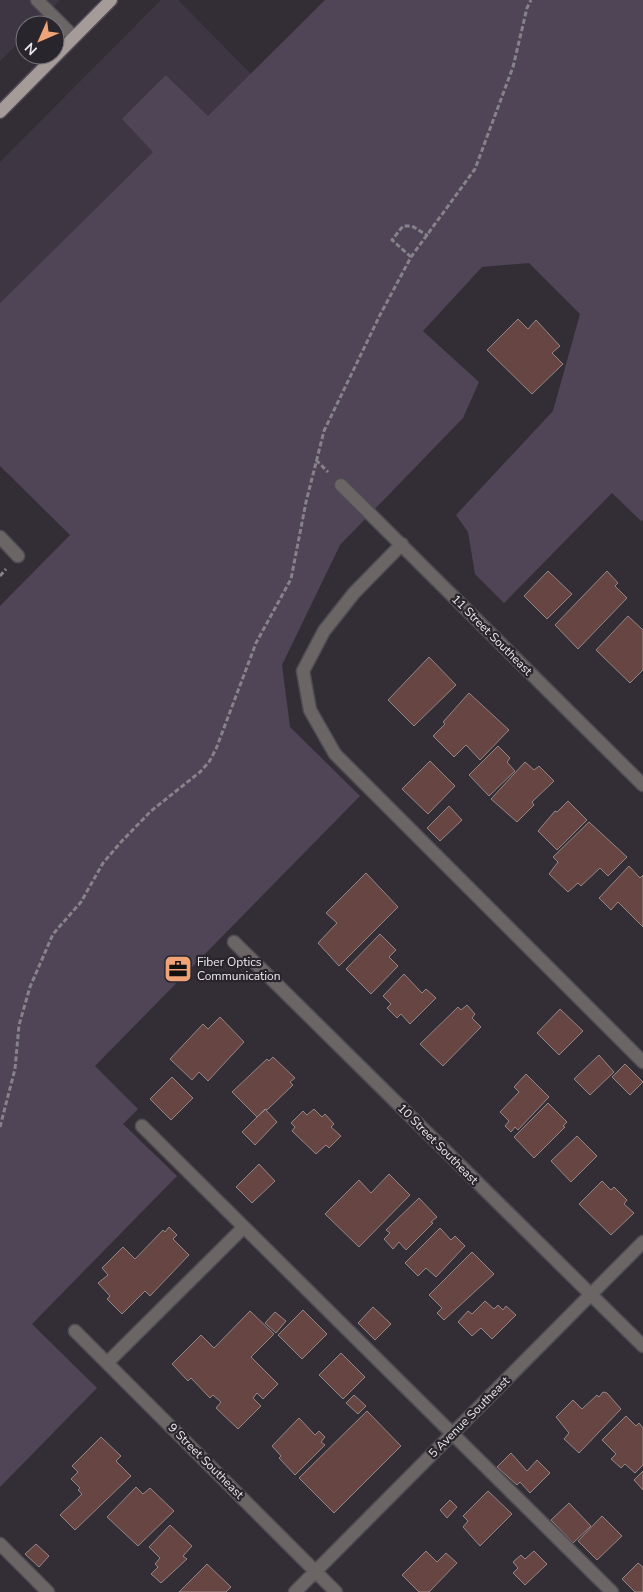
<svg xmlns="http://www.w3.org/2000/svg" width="643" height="1592" font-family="'Nunito Sans',sans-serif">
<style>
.built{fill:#3e3743}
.green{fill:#4f4556}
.building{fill:#674543;stroke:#938786}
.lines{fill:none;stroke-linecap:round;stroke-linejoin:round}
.minor-casing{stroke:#504c53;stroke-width:15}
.major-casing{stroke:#504c53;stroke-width:15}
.path{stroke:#868289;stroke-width:3;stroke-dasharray:5 2.5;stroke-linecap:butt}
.minor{stroke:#6b6665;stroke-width:12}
.major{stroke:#a59b98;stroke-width:12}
.labels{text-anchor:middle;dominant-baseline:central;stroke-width:4.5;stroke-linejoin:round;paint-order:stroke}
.street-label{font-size:12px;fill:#eae7ec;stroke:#29252c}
.poi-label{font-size:12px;fill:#eae7ec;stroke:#29252c;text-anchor:start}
</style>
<rect width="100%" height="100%" fill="#332e36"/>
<path class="built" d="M0,0H60L36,25H25V36L0,61Z
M161,0H178L251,74L208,117L167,75L153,152L0,303V162Z"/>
<path class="green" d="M325,0H643V520L641,521L612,493L504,603L475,574L468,532L456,515L553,411L580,314L529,263L482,267L423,331L479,382L463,418L340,545L282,665L290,727L360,796L95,1066L138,1109L123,1124L177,1176L32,1324L97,1388L0,1487V606L70,535L0,466V303L153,152L122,119L166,75L208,116Z"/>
<path class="building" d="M518,319L528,329L536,320L560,346L552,353L563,364L532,394L487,350Z
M548,571L572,594L547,619L524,596Z
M607,571L618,583L615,586L627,598L578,649L555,625Z
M628,616L643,630V670L630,683L596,650Z
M429,657L456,685L414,726L388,700Z
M469,693L509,730L480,760L466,745L454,757L433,736L445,724L443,722Z
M498,746L510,758L507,762L515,771L489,796L469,775Z
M430,761L455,786L428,814L402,789Z
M525,762L534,770L539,766L554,781L532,802L534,805L517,822L491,799Z
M568,801L587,820L557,850L538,831L555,811L557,812Z
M449,806L462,820L440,841L427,828Z
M589,822L627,857L608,876L600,868L581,886L578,883L568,892L549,874L558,862L553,857Z
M629,866L640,878L643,875V927L618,902L611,910L599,898Z
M366,873L398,907L339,966L318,943L337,923L326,913Z
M380,934L396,950L389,957L398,966L371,994L346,969Z
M404,974L422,993L426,989L436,998L410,1024L401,1014L397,1018L387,1008L391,1004L383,996Z
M467,1005L475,1014L472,1018L481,1027L443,1066L420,1044L458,1007L461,1010Z
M560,1009L583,1031L559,1055L537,1033Z
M220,1017L244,1042L208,1081L199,1072L192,1080L170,1059L203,1024L208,1029Z
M599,1055L614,1072L590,1095L574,1079Z
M273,1057L295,1078L290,1082L293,1085L267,1110L266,1109L257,1117L232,1092L267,1059L269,1061Z
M625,1064L643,1082L630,1095L612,1077Z
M526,1074L549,1097L518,1130L515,1127L511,1132L505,1126L509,1121L500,1112L519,1092L514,1087Z
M172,1077L193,1098L171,1120L150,1099Z
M548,1103L567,1122L563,1126L565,1127L534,1158L514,1137Z
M265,1109L277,1122L255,1145L242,1132Z
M314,1109L322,1117L325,1114L334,1124L331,1127L341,1136L329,1148L326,1145L316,1154L292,1131L295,1127L291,1123L303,1111L307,1115Z
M577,1136L597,1156L571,1182L551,1161Z
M259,1164L275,1181L252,1203L236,1187Z
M389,1174L410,1195L359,1247L325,1214L359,1180L371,1193Z
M602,1181L611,1190L614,1187L627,1200L624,1204L634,1213L611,1235L579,1204Z
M419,1198L437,1217L431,1222L433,1223L406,1250L399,1242L393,1249L384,1239L390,1233L386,1230Z
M169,1227L177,1235L173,1239L189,1255L150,1296L145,1291L122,1314L107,1299L110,1296L98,1283L108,1275L102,1268L123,1247L135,1259L163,1230L165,1232Z
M440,1228L451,1240L455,1236L465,1246L436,1277L426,1268L418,1276L405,1263Z
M472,1252L494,1274L444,1320L437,1313L442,1308L429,1295Z
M485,1301L494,1309L498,1305L503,1310L506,1306L516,1315L492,1339L481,1328L472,1336L458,1322L468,1311L472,1314Z
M373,1307L391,1324L375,1340L358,1323Z
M303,1310L327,1334L302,1359L278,1335Z
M250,1311L274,1334L251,1357L278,1384L263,1399L257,1393L253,1398L261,1406L238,1429L216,1408L221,1402L213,1395L210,1398L191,1378L188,1381L172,1364L201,1335L214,1348Z
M275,1312L286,1321L276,1333L265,1323Z
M341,1353L365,1377L343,1399L319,1375Z
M603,1392L607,1393L621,1409L579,1453L564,1439L569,1433L556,1417L573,1400L582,1409L597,1395L599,1397Z
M354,1395L366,1406L358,1414L346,1403Z
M367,1411L401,1446L334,1513L299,1478Z
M626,1416L636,1426L639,1423L643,1428V1465L635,1473L625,1464L621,1468L611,1459L616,1454L602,1440Z
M299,1418L315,1435L319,1431L325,1437L321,1442L325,1445L295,1475L279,1458L281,1456L272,1446Z
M101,1437L121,1456L116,1461L131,1476L75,1530L60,1515L82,1494L78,1490L80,1488L71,1479L78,1472L72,1466Z
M511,1453L527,1471L537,1460L550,1473L530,1493L520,1482L517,1485L497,1467Z
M643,1471V1490L634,1480Z
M136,1487L143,1494L150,1488L174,1511L138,1546L107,1517Z
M488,1491L512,1514L480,1546L463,1527L468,1521L463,1516Z
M450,1500L457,1507L447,1518L440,1510Z
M569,1503L591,1526L573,1543L551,1520Z
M602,1516L622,1536L597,1560L578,1541Z
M170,1525L192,1546L183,1556L187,1559L161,1583L151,1574L158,1567L155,1564L160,1558L149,1547Z
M36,1544L49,1556L39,1567L25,1554Z
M426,1551L437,1562L446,1553L457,1563L429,1592H419L402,1575Z
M534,1551L547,1564L525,1585L513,1573L518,1568L513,1562L521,1555L525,1559Z
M638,1563L643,1567V1592H635L622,1579Z
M207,1564L231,1587L226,1592H179Z"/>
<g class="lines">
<defs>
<path id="minor" d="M37,0L74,37
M341,485L643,785
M0,537L18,556
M402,544L354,593L324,631L303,671L310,710L335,754L643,1062
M234,942L643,1346
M142,1126L612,1592
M75,1331L336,1592
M107,1363L244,1227
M0,1544L48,1592
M295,1592L643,1242"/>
<path id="major" d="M0,112L111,0"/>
</defs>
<use href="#minor" class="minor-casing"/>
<use href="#major" class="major-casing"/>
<path class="path" d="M411,257L392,240L403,226H412L428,236
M316,460L328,472
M0,576L6,569
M0,1127L15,1069L19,1025L30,987L53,934L81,902L103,863L121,842L151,811L200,772L209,762L216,749L256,643L291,579L306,502L324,431L380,315L411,257L475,169L513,67L527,8L531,0"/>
<use href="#minor" class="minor"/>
<use href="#major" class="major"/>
</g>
<defs>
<symbol id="office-square" viewBox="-11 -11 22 22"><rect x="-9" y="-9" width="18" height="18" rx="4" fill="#efa377" stroke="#29252c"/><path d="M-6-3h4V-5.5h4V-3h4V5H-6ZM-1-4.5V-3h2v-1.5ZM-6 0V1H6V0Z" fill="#111"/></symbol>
</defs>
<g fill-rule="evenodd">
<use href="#office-square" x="162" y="953" width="32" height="32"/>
</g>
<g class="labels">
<g class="street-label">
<text transform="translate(492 635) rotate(45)">11 Street Southeast</text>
<text transform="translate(438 1144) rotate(45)">10 Street Southeast</text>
<text transform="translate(469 1417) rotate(-45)">5 Avenue Southeast</text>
<text transform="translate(206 1461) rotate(45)">9 Street Southeast</text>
</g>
<g class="poi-label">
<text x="197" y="962">Fiber Optics<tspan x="197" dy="14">Communication</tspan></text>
</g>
</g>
<g transform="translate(40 40) rotate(225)"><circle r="24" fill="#29252c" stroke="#767379"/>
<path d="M0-4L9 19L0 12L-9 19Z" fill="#efa377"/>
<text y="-8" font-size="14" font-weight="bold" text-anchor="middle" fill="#eae7ec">N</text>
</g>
</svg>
